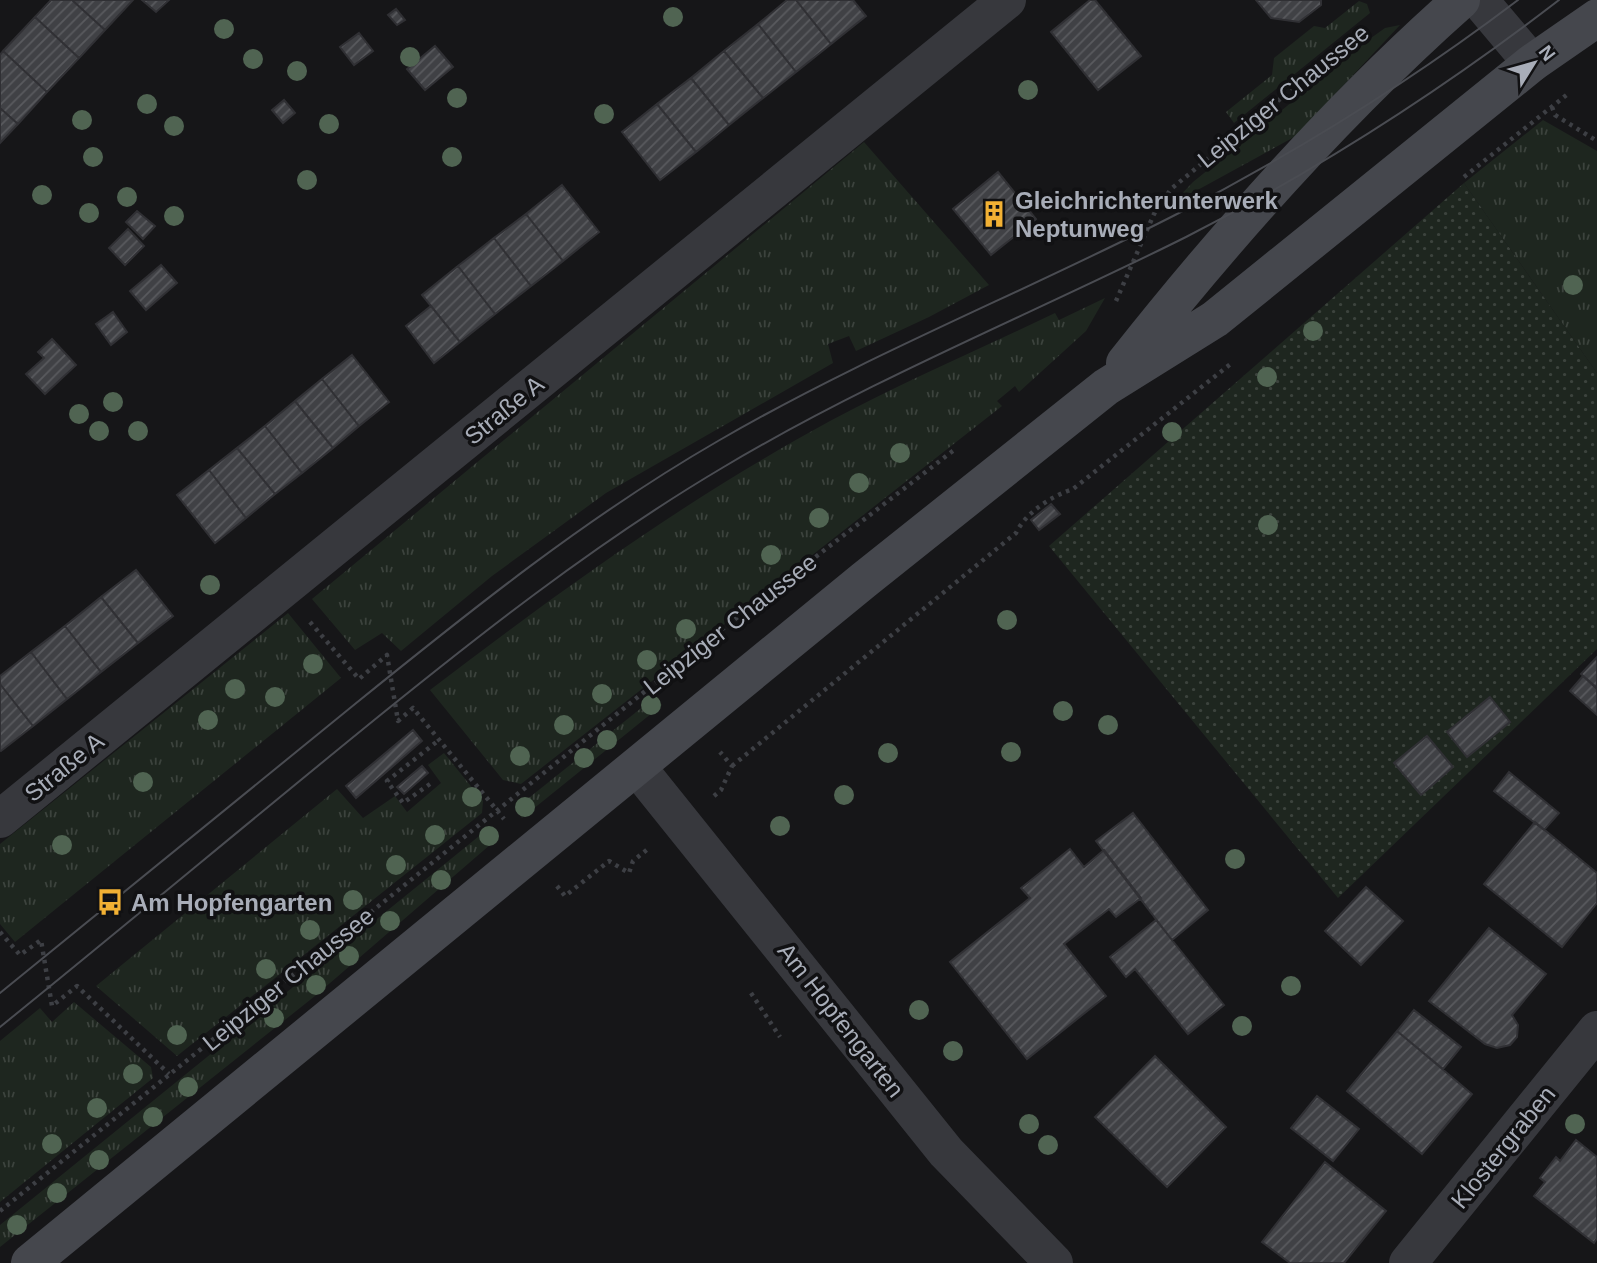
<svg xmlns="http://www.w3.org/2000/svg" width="1597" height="1263" font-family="Arial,sans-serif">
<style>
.grass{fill:url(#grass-tufts)}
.garden{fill:url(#garden-dots)}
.building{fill:url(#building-hatch);stroke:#303034;stroke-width:2}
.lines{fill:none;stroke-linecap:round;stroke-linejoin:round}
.path{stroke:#3d3f44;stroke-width:4.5;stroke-dasharray:3.5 5;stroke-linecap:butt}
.minor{stroke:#37383d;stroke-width:38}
.secondary{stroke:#45474d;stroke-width:38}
.tram{stroke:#4a4c52;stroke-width:2}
.tree{fill:#506452}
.labels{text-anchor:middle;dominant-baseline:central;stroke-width:7;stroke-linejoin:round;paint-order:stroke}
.street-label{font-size:24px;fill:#a8adb8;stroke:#111113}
.poi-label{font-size:24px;font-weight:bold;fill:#a8adb8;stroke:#111113;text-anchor:start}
</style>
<defs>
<pattern id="grass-tufts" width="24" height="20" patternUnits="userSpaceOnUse" patternTransform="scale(1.75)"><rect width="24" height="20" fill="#1e261f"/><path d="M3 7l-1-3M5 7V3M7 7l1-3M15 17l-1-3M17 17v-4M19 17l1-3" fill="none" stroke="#3c433d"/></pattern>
<pattern id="garden-dots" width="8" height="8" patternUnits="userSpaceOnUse" patternTransform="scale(1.75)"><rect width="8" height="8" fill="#1e261f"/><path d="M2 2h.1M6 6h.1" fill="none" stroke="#3c433d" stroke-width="1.8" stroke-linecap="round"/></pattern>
<pattern id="building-hatch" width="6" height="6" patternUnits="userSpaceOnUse" patternTransform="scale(1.75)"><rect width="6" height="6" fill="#404145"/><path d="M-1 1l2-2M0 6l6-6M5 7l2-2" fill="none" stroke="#595a5e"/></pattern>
</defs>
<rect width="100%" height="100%" fill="#161618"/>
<path class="grass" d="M1359,1L1367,4L1370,13L1234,123L1226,112L1272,75L1274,58L1314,26L1325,28Z
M1400,25L1296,136L1172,204L1193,182L1371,38L1385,28Z
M1543,120L1597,151V373L1464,183Z
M864,142L989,285L929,317L856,351L849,336L828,344L833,363L606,493L492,576L401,651L382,633L355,650L312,599Z
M1105,298L1086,331L1019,392L1015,386L997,401L1002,406L521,784L503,780L430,690C558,592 688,498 830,421C903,382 980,349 1055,313L1059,320Z
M288,613L341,678L15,942L0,924V844Z
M655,697L662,705L522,818L515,809Z
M444,753L483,801L482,813L177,1056L96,986L337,789L363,818L395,796L407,812L441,783L428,765Z
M489,828L498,838L315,996L0,1247V1225Z
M74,1002L151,1067L153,1078L0,1202V1041L40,1008L52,1022Z"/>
<path class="garden" d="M1464,183L1597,373V649L1338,898L1049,546Z"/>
<path class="building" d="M51,0H72L105,30L79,58L35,17Z
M72,0H133L105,30Z
M142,0H169L156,12Z
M787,0H796L831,44L796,72L758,24Z
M796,0H853L866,16L831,44Z
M1090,0H1095L1141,56L1098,90L1051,32Z
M1256,0H1321V5L1299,22L1271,18Z
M396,9L405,20L397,25L388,15Z
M35,17L79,58L47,92L3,51Z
M758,24L796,72L763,98L724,51Z
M359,33L373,51L354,65L340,47Z
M435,46L453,67L425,90L407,69Z
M3,51L47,92L18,124L0,108V55Z
M724,51L763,98L729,125L691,78Z
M691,78L729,125L696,152L657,104Z
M284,100L295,113L283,123L272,110Z
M657,104L696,152L660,180L622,132Z
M0,108L18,124L0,143Z
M998,172L1036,219L991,255L953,209Z
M562,185L599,232L563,261L526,214Z
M137,211L155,226L143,239L126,222Z
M526,214L563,261L531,286L494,238Z
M128,229L144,246L125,265L109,248Z
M494,238L531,286L495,314L458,266Z
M161,265L177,283L146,310L130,291Z
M458,266L495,314L460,342L422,295Z
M431,306L460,342L434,363L406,326Z
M113,312L127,332L111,345L96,324Z
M52,339L76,365L45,394L26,374L44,358L38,352Z
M352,355L389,402L359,426L322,379Z
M322,379L359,426L333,448L295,401Z
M295,401L333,448L302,473L265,426Z
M265,426L302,473L275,494L237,448Z
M237,448L275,494L246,518L209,470Z
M209,470L246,518L215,543L177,495Z
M1051,504L1060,514L1039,530L1031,520Z
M136,570L173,616L138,643L101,597Z
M101,597L138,643L101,672L65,626Z
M65,626L101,672L67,699L31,652Z
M31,652L67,699L33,726L0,684V676Z
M1597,657V686L1596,687L1581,674Z
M1583,676L1597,689V715L1570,691Z
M0,684L33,726L1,751L0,750Z
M1490,697L1510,722L1467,757L1447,732Z
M413,730L422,741L356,798L346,786Z
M1427,736L1453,767L1421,795L1394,763Z
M422,766L428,773L404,794L397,787Z
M1509,772L1559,813L1544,830L1494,791Z
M1133,813L1208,910L1172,940L1096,841Z
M1535,822L1597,873V903L1562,947L1484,884Z
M1070,849L1084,867L1104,850L1141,898L1116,917L1109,909L1064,944L1106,996L1027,1059L950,962L1030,898L1021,888Z
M1366,887L1403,921L1361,965L1325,931Z
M1156,920L1224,1005L1188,1034L1135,969L1126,977L1110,957Z
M1489,928L1546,974L1512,1015L1518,1025L1517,1037L1510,1045L1497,1048L1485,1044L1429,1001Z
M1414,1010L1461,1047L1443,1069L1397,1031Z
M1397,1031L1472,1094L1422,1154L1347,1091Z
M1155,1056L1226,1127L1167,1187L1095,1117Z
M1317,1096L1359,1129L1333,1161L1291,1128Z
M1576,1140L1597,1157V1238L1594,1243L1534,1196L1545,1182L1540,1178L1556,1157L1560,1161Z
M1325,1162L1386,1211L1344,1263H1290L1262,1242Z"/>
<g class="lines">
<path class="path" d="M1552,107L1555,115L1597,141
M1464,177L1569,93
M1116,301L1154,214L1171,189L1354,38
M310,622L359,679L387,655L398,721L413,708L504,819
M732,766L1016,533C1026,512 1052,496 1073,489L1233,362
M430,784L403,803L387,781L439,740
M714,796L721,790L732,766L720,752
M557,886L565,896L609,861L629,873L633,861L649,848
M0,932L20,955L41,940L52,1006L77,986L169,1074
M751,993L780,1037
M0,1211L721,630L954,450"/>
<path class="minor" d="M1479,0L1532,63
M637,767L946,1152L1054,1263
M0,819L1007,0
M1408,1263L1597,1030"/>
<path class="secondary" d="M1125,363C1227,234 1338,109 1461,0
M30,1263L864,580L1106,387L1215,319L1532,63L1597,18"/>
<path class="tram" d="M0,993C118,897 236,800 355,704C471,610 588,516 718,441C866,355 1025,292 1177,214C1297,152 1410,82 1518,0
M0,1027C120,930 238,831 357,734C474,639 592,545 722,468C871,379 1032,314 1186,237C1318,170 1442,90 1559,0"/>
</g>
<g class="tree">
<circle cx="673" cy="17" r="10"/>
<circle cx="224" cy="29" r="10"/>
<circle cx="410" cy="57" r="10"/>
<circle cx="253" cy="59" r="10"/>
<circle cx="297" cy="71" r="10"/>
<circle cx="1028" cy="90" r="10"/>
<circle cx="457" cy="98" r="10"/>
<circle cx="147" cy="104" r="10"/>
<circle cx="604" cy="114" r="10"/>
<circle cx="82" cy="120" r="10"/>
<circle cx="329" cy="124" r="10"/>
<circle cx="174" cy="126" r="10"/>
<circle cx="93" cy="157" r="10"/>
<circle cx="452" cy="157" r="10"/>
<circle cx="307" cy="180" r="10"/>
<circle cx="42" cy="195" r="10"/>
<circle cx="127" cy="197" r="10"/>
<circle cx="89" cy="213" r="10"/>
<circle cx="174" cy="216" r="10"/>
<circle cx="1573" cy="285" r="10"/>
<circle cx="1313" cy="331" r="10"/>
<circle cx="1267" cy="377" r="10"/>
<circle cx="113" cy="402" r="10"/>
<circle cx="79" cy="414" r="10"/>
<circle cx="99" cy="431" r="10"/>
<circle cx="138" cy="431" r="10"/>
<circle cx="1172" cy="432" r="10"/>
<circle cx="900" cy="453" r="10"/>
<circle cx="859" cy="483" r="10"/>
<circle cx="819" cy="518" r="10"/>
<circle cx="1268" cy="525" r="10"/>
<circle cx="771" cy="555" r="10"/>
<circle cx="210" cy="585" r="10"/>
<circle cx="1007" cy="620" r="10"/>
<circle cx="686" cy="629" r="10"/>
<circle cx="647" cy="660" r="10"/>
<circle cx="313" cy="664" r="10"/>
<circle cx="235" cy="689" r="10"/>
<circle cx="602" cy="694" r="10"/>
<circle cx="275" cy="697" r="10"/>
<circle cx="651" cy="705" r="10"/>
<circle cx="1063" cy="711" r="10"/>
<circle cx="208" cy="720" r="10"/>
<circle cx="564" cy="725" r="10"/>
<circle cx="1108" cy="725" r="10"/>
<circle cx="607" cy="740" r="10"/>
<circle cx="1011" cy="752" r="10"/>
<circle cx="888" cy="753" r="10"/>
<circle cx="520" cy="756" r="10"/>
<circle cx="584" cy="758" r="10"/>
<circle cx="143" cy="782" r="10"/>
<circle cx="844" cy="795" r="10"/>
<circle cx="472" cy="797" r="10"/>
<circle cx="525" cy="807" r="10"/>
<circle cx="780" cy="826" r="10"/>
<circle cx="435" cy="835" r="10"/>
<circle cx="489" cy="836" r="10"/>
<circle cx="62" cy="845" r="10"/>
<circle cx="1235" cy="859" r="10"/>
<circle cx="396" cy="865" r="10"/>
<circle cx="441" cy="880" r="10"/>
<circle cx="353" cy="900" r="10"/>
<circle cx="390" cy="921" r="10"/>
<circle cx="310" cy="930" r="10"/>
<circle cx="349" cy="956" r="10"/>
<circle cx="266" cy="969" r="10"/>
<circle cx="316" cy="985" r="10"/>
<circle cx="1291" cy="986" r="10"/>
<circle cx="919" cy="1010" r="10"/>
<circle cx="274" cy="1018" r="10"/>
<circle cx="1242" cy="1026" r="10"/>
<circle cx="177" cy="1035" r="10"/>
<circle cx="953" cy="1051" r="10"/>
<circle cx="133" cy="1074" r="10"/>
<circle cx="188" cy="1087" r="10"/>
<circle cx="97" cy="1108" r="10"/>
<circle cx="153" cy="1117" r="10"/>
<circle cx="1029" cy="1124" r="10"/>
<circle cx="1575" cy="1124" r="10"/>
<circle cx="52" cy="1144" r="10"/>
<circle cx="1048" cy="1145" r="10"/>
<circle cx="99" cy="1160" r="10"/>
<circle cx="57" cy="1193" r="10"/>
<circle cx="17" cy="1225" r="10"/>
</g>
<defs>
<symbol id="building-bare" viewBox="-9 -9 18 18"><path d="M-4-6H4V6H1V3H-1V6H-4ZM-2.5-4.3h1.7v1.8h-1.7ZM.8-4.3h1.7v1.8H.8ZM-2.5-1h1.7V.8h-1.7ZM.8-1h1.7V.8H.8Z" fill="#f2b134" stroke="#111113" stroke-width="2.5" paint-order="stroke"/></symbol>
<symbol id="bus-bare" viewBox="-9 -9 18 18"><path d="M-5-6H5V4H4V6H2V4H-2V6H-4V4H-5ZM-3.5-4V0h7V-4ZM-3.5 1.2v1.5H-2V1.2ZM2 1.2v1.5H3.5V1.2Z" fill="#f2b134" stroke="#111113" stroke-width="2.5" paint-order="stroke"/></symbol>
</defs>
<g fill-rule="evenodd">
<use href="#building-bare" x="975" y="195" width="38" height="38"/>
<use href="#bus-bare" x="91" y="883" width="38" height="38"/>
</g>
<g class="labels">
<g class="street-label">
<text transform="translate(1283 96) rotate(-39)">Leipziger Chaussee</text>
<text transform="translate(504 410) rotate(-39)">Straße A</text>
<text transform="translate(730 624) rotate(-38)">Leipziger Chaussee</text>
<text transform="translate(64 767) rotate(-39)">Straße A</text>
<text transform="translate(288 979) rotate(-39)">Leipziger Chaussee</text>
<text transform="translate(841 1020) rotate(52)">Am Hopfengarten</text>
<text transform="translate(1503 1147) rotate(-51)">Klostergraben</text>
</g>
<g class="poi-label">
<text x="1015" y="200">Gleichrichterunterwerk<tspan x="1015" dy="28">Neptunweg</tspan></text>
<text x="131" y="902">Am Hopfengarten</text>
</g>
</g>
<g transform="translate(1534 63) rotate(53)" stroke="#111113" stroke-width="5" paint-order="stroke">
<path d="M0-5L12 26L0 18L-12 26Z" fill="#a8adb8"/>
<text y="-10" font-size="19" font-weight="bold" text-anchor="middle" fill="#a8adb8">N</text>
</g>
</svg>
